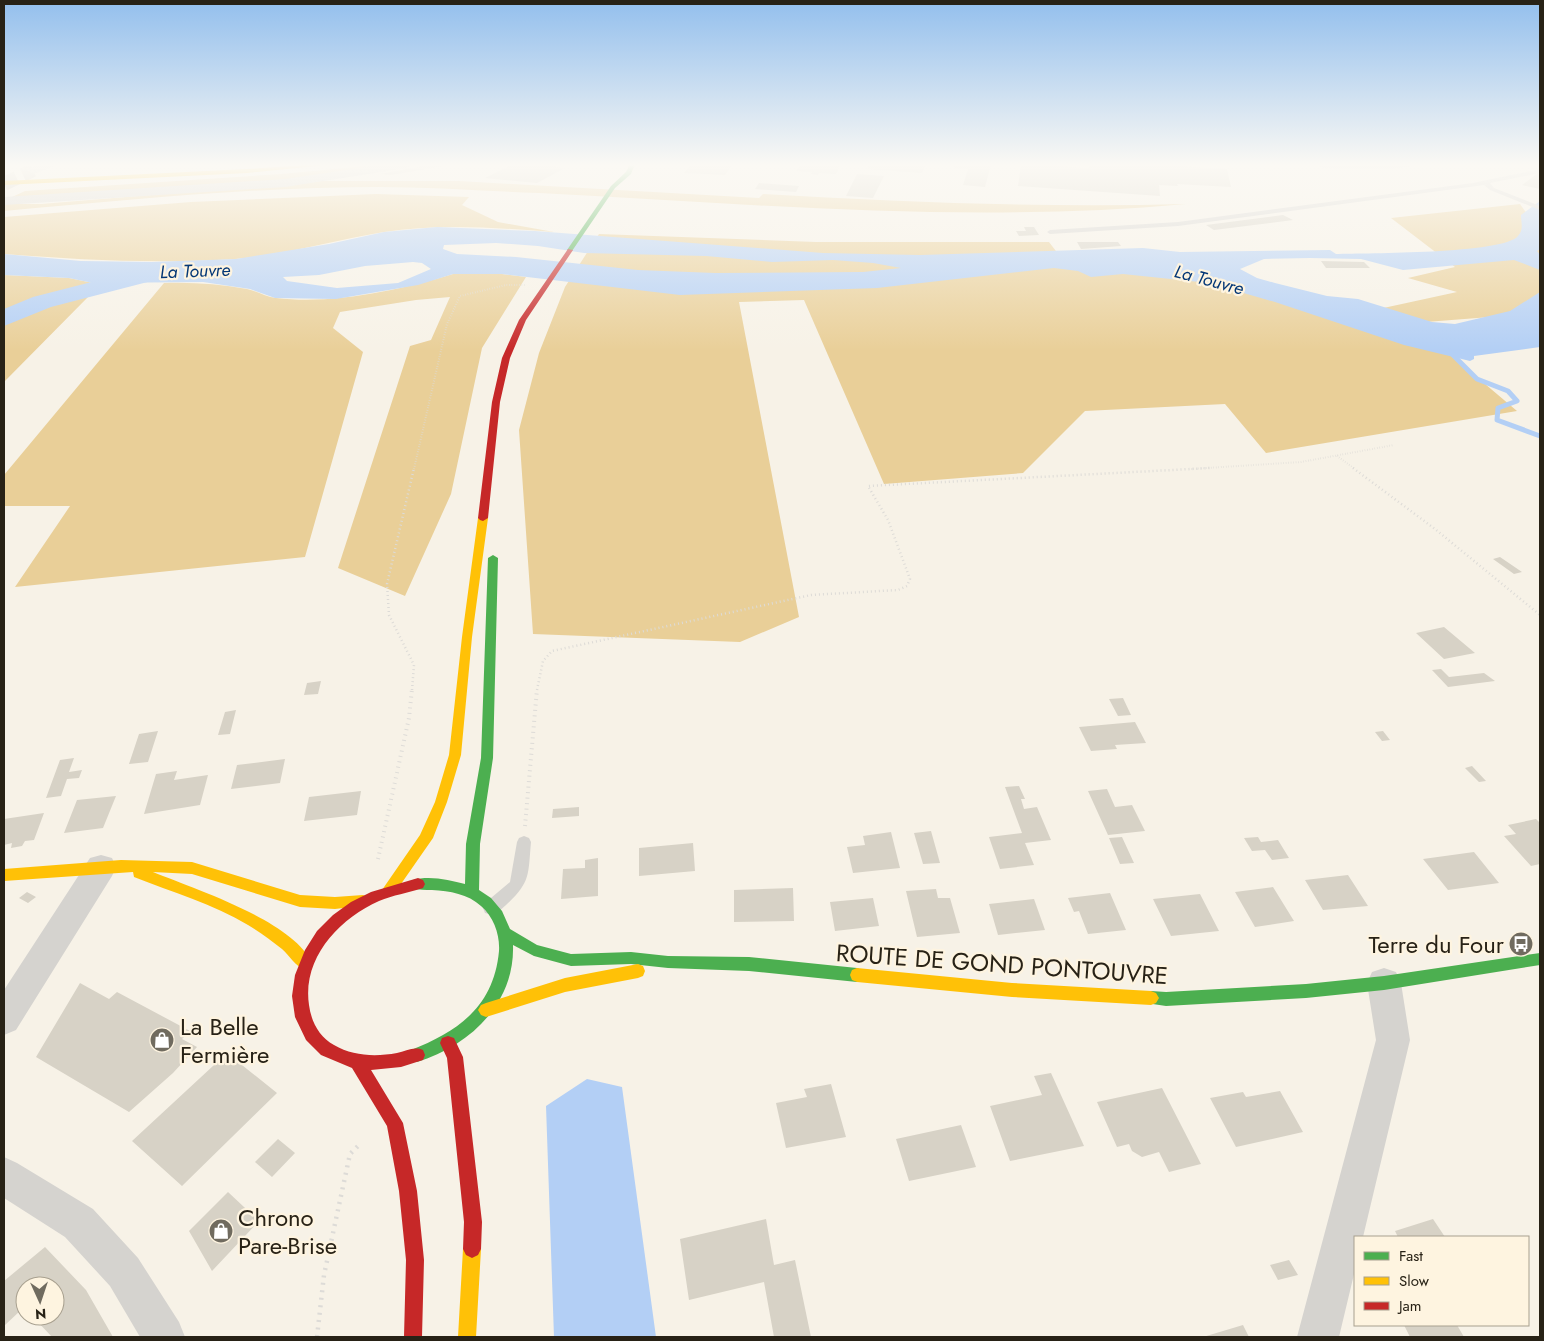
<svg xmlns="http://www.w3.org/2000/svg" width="1544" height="1341" font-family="Jost,sans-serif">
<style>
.forest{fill:#e9cf98}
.water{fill:#b3cff5;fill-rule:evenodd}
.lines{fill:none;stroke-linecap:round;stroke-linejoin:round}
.stream{stroke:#b3cff5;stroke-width:5}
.river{fill:#b3cff5;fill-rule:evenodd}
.building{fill:#d7d2c6}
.street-tunnel{stroke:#cec8bd;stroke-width:14;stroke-dasharray:14 7;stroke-linecap:butt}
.path-far3{stroke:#dddbd7;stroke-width:2;stroke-dasharray:0.5 2;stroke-linecap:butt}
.path-far2{stroke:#dddbd7;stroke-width:2.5;stroke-dasharray:1 3;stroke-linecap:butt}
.path-far1{stroke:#dddbd7;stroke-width:4;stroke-dasharray:1 4.5;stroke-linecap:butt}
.path{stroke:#dddbd7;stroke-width:4.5;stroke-dasharray:2 5.5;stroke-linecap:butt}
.lane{fill:#d5d3cf;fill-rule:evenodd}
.street{fill:#d5d3cf;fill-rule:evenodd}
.fast{fill:#4caf50;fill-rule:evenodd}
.slow{fill:#ffc107;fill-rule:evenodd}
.jam{fill:#c62828;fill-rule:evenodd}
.labels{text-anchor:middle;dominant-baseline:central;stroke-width:4.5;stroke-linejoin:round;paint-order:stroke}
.far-water-label{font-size:18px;font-style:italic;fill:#043776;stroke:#fef4e0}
.near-poi-label{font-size:24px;fill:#282216;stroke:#fef4e0;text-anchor:start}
.near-street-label{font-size:24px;fill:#282216;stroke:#fef4e0}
</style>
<rect width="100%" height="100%" fill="#f7f2e7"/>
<path class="forest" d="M367,166L362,169L286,181L10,198L25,191L281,174Z
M319,181H459L759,198L763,194C904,202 1045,208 1186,204C970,224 755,204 539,193C485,191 431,187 378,187C253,187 128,200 4,211V204H41Z
M376,194L469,197L462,205L498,222L554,232C498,228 440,223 384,232C334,240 285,255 235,259C157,264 81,260 4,254V217L191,202Z
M1520,204L1540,232V293L1503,316L1413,323L1517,411L1266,453L1225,404L1085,411L1023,473L884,484L804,300L739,302L799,617L740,642L533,634L519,430L539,353L565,287L599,234L816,242H1049L1059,255L1365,312L1457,292L1408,278L1455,267L1391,218Z
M453,274H502L526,277L482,348L451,494L405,596L338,568L410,346L431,340L450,297L416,300L340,312L333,328L363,352L305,557L15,587L70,506H4V475L164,283C192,282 219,284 247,289C257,291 266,297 276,298C332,305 400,290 453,274Z
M4,275L69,278L93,283H136L89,296L4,382Z"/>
<path class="water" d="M1540,201V249L1537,251L1540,255V270L1514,260L1403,270L1361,259L1310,258L1264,259L1240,269L1257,278L1275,283L1327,296L1358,299L1432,322L1455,324L1510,311L1540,292V347L1474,356V359L1470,361L1404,345L1275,302L1209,283L1123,274L1091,277L1078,271L1054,268L877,288L680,295L502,274H453L418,285L336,299L275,298L250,289L203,282L93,283L69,278L4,275V254L81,261L152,262L236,259L329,244L384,232L437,227L535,231L823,253L920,255L1143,248L1180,252L1330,250L1336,254C1366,253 1503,254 1518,236C1524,229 1521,223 1521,215ZM496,243L538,246L584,253L706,256L772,262L833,260L873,263L901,268L863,272L715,273L638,270L516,257L457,254L443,249L444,245ZM413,262L422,263L431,269L398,283L337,288L287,281L283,277L319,275L365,266Z
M587,1079L622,1087L656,1337H554L546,1106Z"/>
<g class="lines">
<path class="stream" d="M1449,351L1477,379L1508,391L1517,401L1498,408L1497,420L1540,436"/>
<path class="river" d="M154,266L163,268L166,273L163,278L51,307L4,326V309L33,297Z"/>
</g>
<path class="building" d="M434,164L450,165L391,175L380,174Z
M513,164H535L565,168L537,183L485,178Z
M691,164H733L725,175L684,173Z
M801,164H841L836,174L819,173L818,175L811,174L812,172L796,171Z
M870,164H926L922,173L867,169Z
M955,164H991L985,187L963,185L968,169L954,168Z
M1021,164L1089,168V164H1145L1227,169L1231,187L1177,184L1178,186L1159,185L1160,196L1018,186Z
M1538,173L1540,174V189L1522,185Z
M857,174L884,176L873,198L846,196Z
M759,183L799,186L796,192L755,189Z
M1283,215L1293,220L1214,230L1206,225Z
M1024,227H1034L1039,235L1019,236L1016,231H1026Z
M1077,242H1118L1121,246L1081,249Z
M1321,261L1364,262L1370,268H1326Z
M1500,557L1522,572L1514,574L1493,559Z
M1444,627L1475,653L1444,659L1416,633Z
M1441,669L1449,677L1484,673L1495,681L1448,687L1432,670Z
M321,681L318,694L304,695L307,683Z
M1123,698L1131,715L1118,716L1109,699Z
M236,710L230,734L218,735L225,712Z
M1135,722L1146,743L1115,745L1117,749L1091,751L1079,727Z
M158,731L148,762L129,764L139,734Z
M1383,731L1390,740L1382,741L1375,732Z
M74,758L69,772L82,770L79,778L67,779L61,796L46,798L60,760Z
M285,759L280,783L231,789L237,765Z
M1472,766L1486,781L1479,782L1465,768Z
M177,771L174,780L208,775L200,805L144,814L156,774Z
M1019,786L1025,799H1021L1024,809L1037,807L1051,840L1025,843L1034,865L1000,869L989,837L1022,833L1005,787Z
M1107,789L1115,807L1132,805L1145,831L1108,835L1088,791Z
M361,791L357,815L304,821L309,797Z
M116,796L103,828L64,833L77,800Z
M579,807V816L552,818L553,809Z
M44,813L34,840L25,841L22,846L11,848L12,843L4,845V819Z
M1536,819L1540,823V864L1531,866L1504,836L1516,834L1508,825Z
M931,831L940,863L923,864L914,833Z
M891,832L900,868L853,873L847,847L865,845L863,836Z
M1122,837L1134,863L1120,864L1109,838Z
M1258,837L1261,842L1278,840L1289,858L1272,860L1265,850L1252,851L1244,838Z
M693,843L695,871L639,876V848Z
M1474,852L1499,883L1448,890L1423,859Z
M598,858V896L561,899L563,869L585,868V860Z
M1348,875L1368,906L1323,910L1305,880Z
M1273,887L1294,921L1255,927L1235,892Z
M793,888L794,921L734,922V890Z
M936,889L938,898H950L960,933L917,937L906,891Z
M27,892L36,897L28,903L19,898Z
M1110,893L1126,930L1088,934L1079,911L1074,912L1068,898Z
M1200,894L1219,931L1171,936L1153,899Z
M873,898L879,926L835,931L830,902Z
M1034,899L1045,930L998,935L989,904Z
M80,983L109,999L117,992L190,1031L182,1039L197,1047L173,1073L129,1112L36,1057Z
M227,1053L277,1093L182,1186L132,1141Z
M1051,1073L1084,1146L1010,1161L990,1106L1042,1095L1034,1076Z
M831,1084L846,1137L786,1148L776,1103L807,1097L804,1089Z
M1162,1088L1201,1164L1169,1172L1159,1152L1142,1157L1132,1151L1129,1144L1117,1147L1097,1102Z
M1280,1091L1303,1132L1236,1147L1210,1098L1243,1092L1246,1097Z
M961,1125L976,1167L909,1181L896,1139Z
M278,1139L295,1153L272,1177L255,1162Z
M228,1192L259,1221L212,1271L189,1231Z
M766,1219L774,1265L795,1260L811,1337H774L764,1282L689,1300L680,1239Z
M1433,1219L1445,1237H1398L1395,1231Z
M45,1247L86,1290L113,1337H52L36,1320L33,1323L27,1316H55V1286H25V1314L21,1310L4,1326V1281Z
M1289,1260L1298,1275L1278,1280L1270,1265Z
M1243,1325L1249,1337H1203Z
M1404,1325H1457L1464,1337H1410Z"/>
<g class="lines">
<path class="street-tunnel" d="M4,184L33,170"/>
<path class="path-far3" d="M1337,456L1355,469
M414,469L447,324L460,296L506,285H525
M1191,469L1301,462L1394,445"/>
<path class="path-far2" d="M1353,468L1435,529L1540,615
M412,690L414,665L389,615L387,584L414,468
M537,690L543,661L552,651L811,595L898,590L907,586L910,579L888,520L868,486L1210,468"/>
<path class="path-far1" d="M525,826L537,689
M378,859L409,718L412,689"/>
<path class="path" d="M317,1337L324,1275L350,1154L359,1145"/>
<path class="lane" d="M1540,169V173L1490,183L1494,188L1540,206V210L1490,190L1484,185L1178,226L1050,234L1047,232L1050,230L1178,222L1473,183Z
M524,836L529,838L531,842C528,875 531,882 506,905C499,911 495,916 485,913L483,908L485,903L510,882L517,842L519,838Z"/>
<path class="street" d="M39,164H55L53,167L33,174L27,170Z
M386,164H413L407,168L285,187L4,205V197L285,179Z
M1317,164H1414C1406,172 1338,168 1323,168Z
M101,855L112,858L116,867L112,876L16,1030L4,1035V990L90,858Z
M1384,968L1396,972L1401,983L1410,1040L1363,1237H1355V1270L1339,1337H1297L1376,1040L1367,983L1372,972Z
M4,1157L17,1163L93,1209L138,1258L179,1322L185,1337H140L110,1286L65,1237L4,1198Z"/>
<path class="fast" d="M630,164H635L631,174L615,188L572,251H568L567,250L611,186L626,172Z
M493,555L498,558L493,758L480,844L479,890L491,898L502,911L510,929L537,945L571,954L631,952L668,956L749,957L857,968L862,970L864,975L862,980L857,982L749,971L668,968L631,964L571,966L534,956L513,945C515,1004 469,1046 417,1062L411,1060L409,1055L411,1050C459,1031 494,1006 499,951C500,935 494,917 481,906C468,894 450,891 432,890C425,890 419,890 413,888L411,884L413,880C429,875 450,880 465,884L466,844L481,758L488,558Z
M1540,953V965L1384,990L1306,998L1166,1006L1146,1003L1143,998L1146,993L1151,991L1166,992L1306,984L1384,976Z"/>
<path class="slow" d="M319,164H337L247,173L4,185V181L247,169Z
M483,515L488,518L472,637L461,755L447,802L433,838L394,894L389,896L384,894L382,890L420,835L435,802L449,755L462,637L478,518Z
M121,860L192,862L300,895L335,897L363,895L368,897L370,901L368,905L335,909L300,907L192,874L153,872C195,889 293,921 312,963L310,968L305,970C295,966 290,956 282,949C271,940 260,932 248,925C213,904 172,892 134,877L133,872L4,881V869Z
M638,964L643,966L645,971L643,976L638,978L565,992L486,1017L481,1015L478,1010L481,1005L486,1003L565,978Z
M857,968L1012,983L1151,991L1156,993L1159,998L1156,1003L1151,1005L1012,997L857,982L852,980L850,975L852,970Z
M472,1240L478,1243L481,1249L476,1337H458L463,1249L466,1243Z"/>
<path class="jam" d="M568,249L573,250L526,320L510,358L500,402L488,518L483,521L480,520L478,518L492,402L502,358L519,320Z
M418,878L423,880L425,884L423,888C408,893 393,895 379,901C339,919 302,958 309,1005C311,1021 319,1037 334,1045C353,1056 375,1057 397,1053C406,1051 414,1046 423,1050L425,1055L423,1060L401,1067L371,1070L403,1123L417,1191L424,1260L422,1337H404L406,1260L399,1191L387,1126L352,1068L321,1055L306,1040L295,1017L292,996L295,975L305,950L317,931L333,915L351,902L371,892Z
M448,1036L454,1038L463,1057L482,1222L481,1249L478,1255L472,1258L466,1255L463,1249L464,1222L447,1058L440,1043L442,1038Z"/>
</g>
<linearGradient id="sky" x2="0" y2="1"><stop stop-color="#93bfed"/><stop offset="0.47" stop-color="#fbf9f4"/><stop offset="1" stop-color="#fbf9f4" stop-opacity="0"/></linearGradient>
<rect width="1544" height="351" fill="url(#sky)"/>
<defs>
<symbol id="bus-disc" viewBox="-11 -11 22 22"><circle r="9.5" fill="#706b5f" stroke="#fef4e0"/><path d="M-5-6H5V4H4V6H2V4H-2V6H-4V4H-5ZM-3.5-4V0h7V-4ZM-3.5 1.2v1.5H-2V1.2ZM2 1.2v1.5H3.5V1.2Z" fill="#fff"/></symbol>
<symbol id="shop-disc" viewBox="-11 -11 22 22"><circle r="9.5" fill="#706b5f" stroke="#fef4e0"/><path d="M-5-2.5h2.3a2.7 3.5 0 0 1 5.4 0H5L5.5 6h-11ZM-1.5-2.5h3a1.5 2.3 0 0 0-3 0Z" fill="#fff"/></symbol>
</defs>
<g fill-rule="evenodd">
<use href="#bus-disc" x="1507" y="930" width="28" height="28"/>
<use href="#shop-disc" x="148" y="1026" width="28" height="28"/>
<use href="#shop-disc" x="207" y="1217" width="28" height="28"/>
</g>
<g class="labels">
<g class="far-water-label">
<text transform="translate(195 271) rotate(-2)">La Touvre</text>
<text transform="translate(1209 280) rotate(15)">La Touvre</text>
</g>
<g class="near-poi-label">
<text x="1504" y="944" text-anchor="end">Terre du Four</text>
<text x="180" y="1026">La Belle<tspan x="180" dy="28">Fermière</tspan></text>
<text x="238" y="1217">Chrono<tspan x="238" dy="28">Pare-Brise</tspan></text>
</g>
<g class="near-street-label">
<text transform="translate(1002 964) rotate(4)">ROUTE DE GOND PONTOUVRE</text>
</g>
</g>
<rect width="1544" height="1341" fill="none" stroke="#282216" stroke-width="10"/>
<rect x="1354" y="1236" width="175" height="90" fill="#fef4e0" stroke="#a8a08f"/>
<rect x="1364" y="1252" width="25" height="8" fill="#4caf50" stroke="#a8a08f"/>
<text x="1399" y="1261" font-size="15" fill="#282216">Fast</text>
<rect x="1364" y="1277" width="25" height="8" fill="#ffc107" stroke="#a8a08f"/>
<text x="1399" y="1286" font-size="15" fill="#282216">Slow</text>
<rect x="1364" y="1302" width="25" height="8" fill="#c62828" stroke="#a8a08f"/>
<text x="1399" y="1311" font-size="15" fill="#282216">Jam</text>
<g transform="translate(40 1301) rotate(177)"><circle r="24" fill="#fef4e0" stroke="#a8a08f"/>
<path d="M0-4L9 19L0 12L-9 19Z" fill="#706b5f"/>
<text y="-8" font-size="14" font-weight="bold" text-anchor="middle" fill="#282216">N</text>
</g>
</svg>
